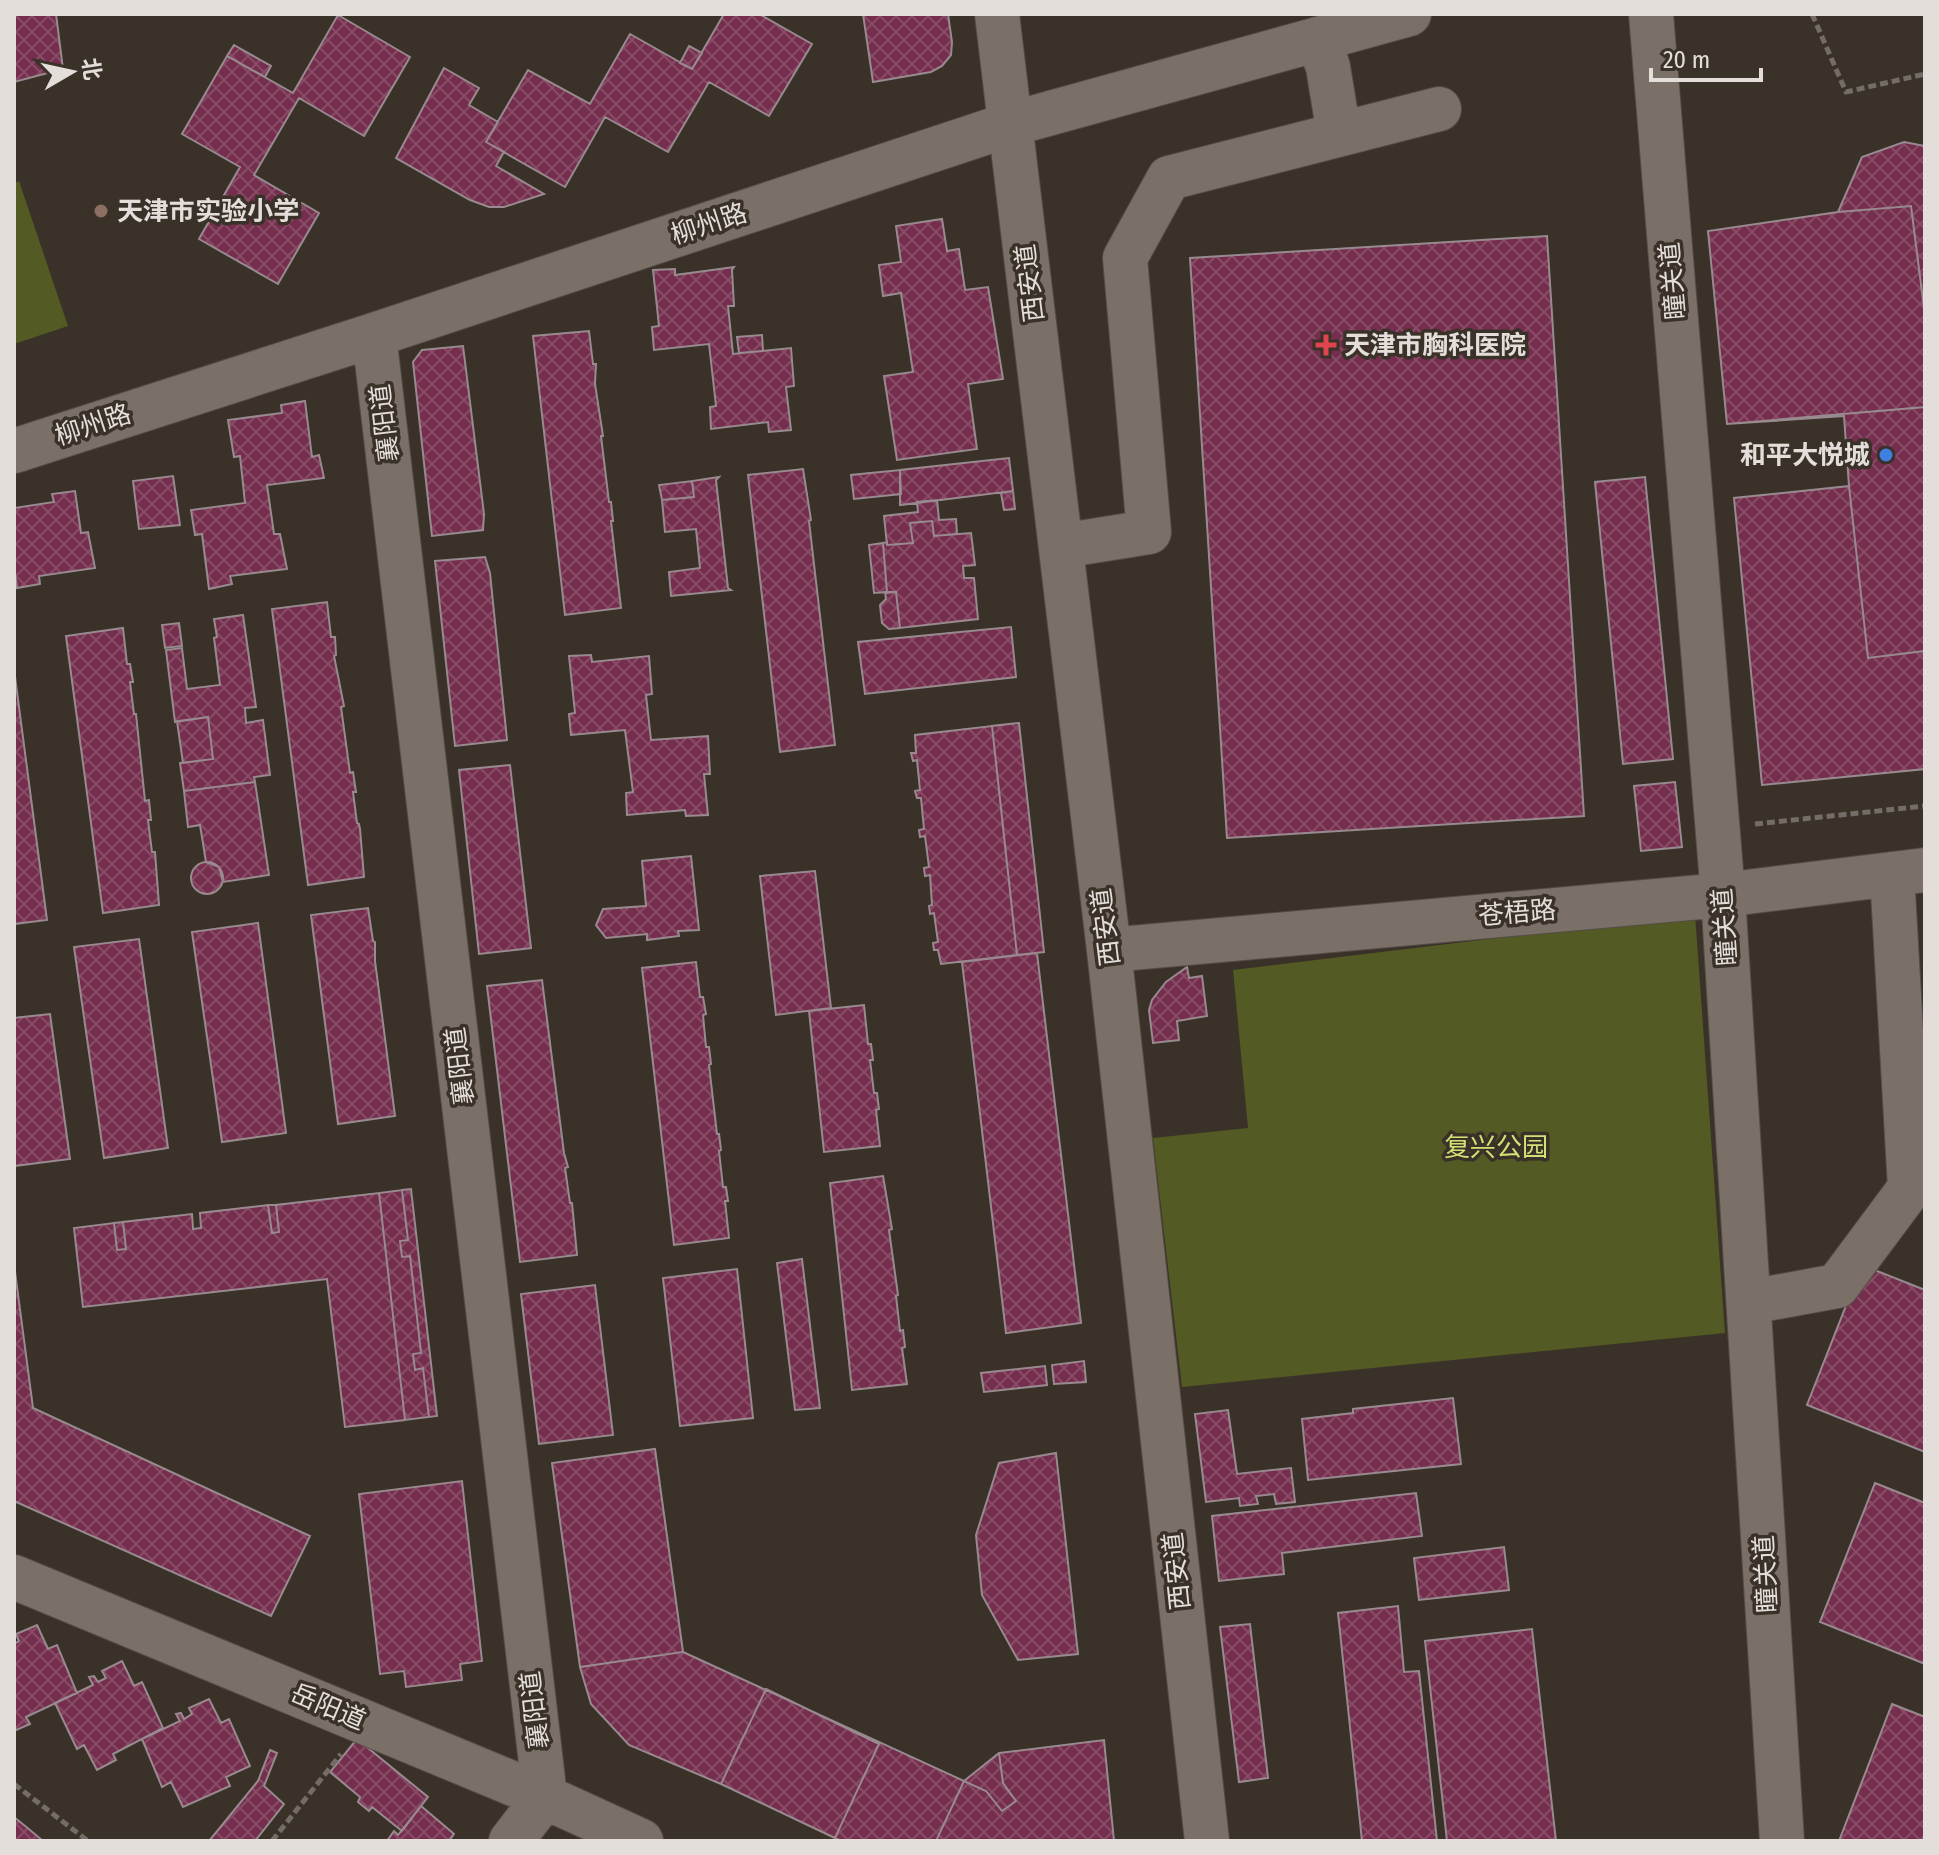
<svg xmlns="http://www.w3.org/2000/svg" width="1939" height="1855" font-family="'Fira Sans Condensed','Noto Sans SC',sans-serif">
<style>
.green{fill:#535a23}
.building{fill:url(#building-cross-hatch);stroke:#988a8f;stroke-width:2}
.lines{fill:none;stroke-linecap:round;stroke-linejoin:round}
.minor-casing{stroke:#544c46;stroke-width:46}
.path{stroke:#746c66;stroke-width:5;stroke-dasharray:8 4;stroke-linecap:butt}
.minor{stroke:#7a7067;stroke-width:44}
.education-dot{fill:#8d6e63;stroke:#3a3129;stroke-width:3}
.health-dot{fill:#e0444e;stroke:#3a3129;stroke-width:3}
.shop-dot{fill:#3f7fe0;stroke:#3a3129;stroke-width:3}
.labels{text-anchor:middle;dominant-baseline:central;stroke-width:7;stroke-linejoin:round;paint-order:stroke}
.poi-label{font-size:26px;font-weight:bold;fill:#e4deda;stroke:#3a3129;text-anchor:start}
.street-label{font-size:26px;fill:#e4deda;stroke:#3a3129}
.park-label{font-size:26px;fill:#d2e174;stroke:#3a3129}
</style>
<defs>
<pattern id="building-cross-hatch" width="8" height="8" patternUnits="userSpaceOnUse" patternTransform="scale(2)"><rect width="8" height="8" fill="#752e4d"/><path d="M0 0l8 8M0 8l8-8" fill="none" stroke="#884c66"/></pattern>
</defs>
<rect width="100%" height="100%" fill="#3a3129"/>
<path class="green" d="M19,181L68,326L14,344V183Z
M1695,914L1725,1333L1182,1387L1153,1138L1248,1128L1233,970Z"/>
<path class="building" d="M14,14H56L63,69L14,82Z
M724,14H759L812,44L769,116L709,82L668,152L605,117L565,187L486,142L528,70L590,104L630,34L692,69Z
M863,14H948L952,42L951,55L942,66L931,72L873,82Z
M338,15L410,57L364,136L299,98L254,175L319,213L278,284L199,239L240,167L182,134L227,56L293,93Z
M234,45L271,66L265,77L227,56Z
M689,46L702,53L692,69L680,63Z
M444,68L479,88L469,105L498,122L486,142L504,152L496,166L544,194L504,207H489L470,200L396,158Z
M1904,142L1925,146V769L1762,785L1734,498L1849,486L1844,416L1727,424L1708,231L1838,212L1862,157Z
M1911,206L1925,316V407L1727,424L1708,231L1838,212Z
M942,219L947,251L959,249L965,290L988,287L1003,379L968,384L977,449L897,460L884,376L913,372L901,293L883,296L879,265L901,262L896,226Z
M1547,236L1584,816L1227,838L1190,258Z
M734,267L732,270L734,306H728L733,354L791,348L794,386L786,387L791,430L769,432L768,422L711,429L710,407L716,406L709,344L654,350L652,327L659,326L653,270L675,269V275Z
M589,331L593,364H596L595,384L603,436H601L609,502H611L613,521H611L621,608L565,615L533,336Z
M762,335L763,351L739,353L737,337Z
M463,346L484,514L483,530L432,536L413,362L422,350Z
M305,401L312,457L319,455L324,478L267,485L274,534H280L287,569L230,576L232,584L209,589L202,534L195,535L191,510L245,503L240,456L234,457L228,420L282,413L281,405Z
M1009,458L1013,491L900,505V470Z
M803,469L811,520L809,521L835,745L780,752L748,475Z
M900,470L901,494L854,499L851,475Z
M173,476L180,525L139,529L133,481Z
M719,477L716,480L728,588L731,590L671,596L669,572L700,568L696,529L665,532L662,500L694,497L692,481Z
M1645,477L1673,759L1623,764L1595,482Z
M692,481L694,497L662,500L659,485Z
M1849,486L1868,658L1925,651V769L1762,785L1734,498Z
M75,491L81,533L88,532L95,568L39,576L40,584L17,588L14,565V508L54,502L52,494Z
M1013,491L1015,509L1004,510L1001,493Z
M937,500L939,520L956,519L957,534L934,536L932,521L910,523L913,543L887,545L884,516L918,512L917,502Z
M932,521L934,536L971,533L975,565L963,566L964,578H974L978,619L900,628L896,592L887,593L883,543L887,542V545L913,543L910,523Z
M883,543L887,592L874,593L869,545Z
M485,557L490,573L507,740L455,746L435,561Z
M885,592H896L900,628L889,629L882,623L880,605L886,599Z
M327,602L331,637H335L336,655L334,656L344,706L341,707L350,773L353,772L356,792H353L357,823L359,824L360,829L364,877L308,885L272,609Z
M243,615L256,707L245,708L246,723L263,720L270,775L254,777L255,782L184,791L180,763L213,759L208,717L175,722L166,650L182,648L187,689L220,685L214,638L217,637L214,619Z
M179,623L182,646L165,648L162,625Z
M1011,627L1016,677L865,694L858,642Z
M123,628L127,664H130L133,682H130L134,714H136L145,801L149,800L151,820H148L152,852H155L159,905L103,913L66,636Z
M591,655L592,662L649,656L652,694L646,695L651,740L708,736L710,774H704L708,815L686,816L685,810L627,815L626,793L633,792L625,730L571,735L569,714L575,713L569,656Z
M14,669L47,920L14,924Z
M208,717L213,759L183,763L177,721Z
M1019,723L1044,952L1017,955L992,726Z
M992,726L1017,955L941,964L938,950H934L933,943L938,942L934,913L930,914L929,906L932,905L930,875L925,876L924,868L929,867L925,836L920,837L919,830L924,829L921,798H917L915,791L920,790L917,760L913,761L911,753H916L915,735Z
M510,765L531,948L479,954L459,770Z
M255,782L269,875L223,882L219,867L206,862L200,825L188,827L184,791Z
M1675,782L1682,847L1641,851L1634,786Z
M691,856L699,930L678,931L679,936L647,940V934L606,938L596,925L603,909L646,906L642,861Z
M191 878a16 16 0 1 1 32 0a16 16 0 1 1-32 0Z
M815,871L831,1008L776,1015L760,876Z
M368,908L373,941L375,942V961L395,1116L338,1124L311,915Z
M258,923L286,1133L222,1142L192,932Z
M139,939L168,1148L104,1158L74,947Z
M1037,953L1081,1323L1006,1333L962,962Z
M696,962L700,997H703L706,1014L703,1015L706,1047H709L711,1064L709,1065L717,1134H719L721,1150L719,1151L723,1187H726L728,1201H725L729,1238L674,1245L642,968Z
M1187,967L1189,978L1202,976L1207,1016L1177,1021L1179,1040L1153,1043L1149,1010L1152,1000L1166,982Z
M542,980L564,1153L568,1167L565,1168L570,1203H572L577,1255L520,1262L487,986Z
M864,1005L868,1044H871L873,1060H870L874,1093H877L879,1109L876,1110L880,1146L824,1152L809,1011Z
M50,1014L70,1159L14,1166V1018Z
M883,1176L892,1229L889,1230L898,1295L896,1296L900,1331L903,1330L905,1347L902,1348L907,1384L852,1390L830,1183Z
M411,1189L437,1416L429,1417L423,1368L415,1370L413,1354L421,1353L410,1256L402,1257L400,1241L408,1240L402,1190Z
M402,1190L408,1240L400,1241L402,1257L410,1256L421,1353L413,1354L415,1370L423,1368L429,1417L405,1420L379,1193Z
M379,1193L405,1420L345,1427L327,1279L83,1307L74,1228L114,1223L117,1250L126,1249L123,1222L192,1214L193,1229L201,1228L200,1213L268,1205L272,1233L279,1232L276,1205Z
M268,1205H276L279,1232L272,1233Z
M123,1222L126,1249L117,1250L114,1223Z
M802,1259L820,1408L795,1410L777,1263Z
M14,1264L33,1408L310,1536L271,1616L14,1501Z
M1862,1265L1925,1290V1452L1807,1405Z
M737,1269L753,1418L680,1426L663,1278Z
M595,1285L613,1435L539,1444L521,1294Z
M1084,1361L1086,1382L1054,1384L1052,1365Z
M1045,1366L1047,1385L984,1392L981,1373Z
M1453,1398L1461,1464L1308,1480L1302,1419L1353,1413V1409Z
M1228,1410L1237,1474L1291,1468L1295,1502L1276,1504L1274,1494L1256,1496L1258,1504L1240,1506L1239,1498L1206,1502L1195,1414Z
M655,1449L683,1652L580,1667L552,1463Z
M655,1449L683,1652L964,1781L999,1753L1104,1740L1114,1841H841L721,1784L629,1745L591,1704L580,1667L552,1463Z
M1056,1453L1078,1654L1018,1660L982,1595L976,1535L999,1463Z
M462,1481L482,1661L460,1664L462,1680L406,1687L404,1671L380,1674L359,1494Z
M1875,1483L1925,1503V1664L1820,1622Z
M1416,1493L1422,1536L1282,1553L1284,1574L1219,1581L1212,1516Z
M1504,1547L1509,1590L1419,1600L1414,1558Z
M1398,1606L1404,1672L1419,1671L1437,1841H1362L1338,1613Z
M1250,1624L1268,1778L1239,1782L1220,1627Z
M37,1625L48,1649L57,1645L77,1693L26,1717L30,1724L14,1731V1644L19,1641L16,1634Z
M1532,1629L1556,1841H1447L1425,1641Z
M122,1661L134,1686L142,1682L163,1728L113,1754L116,1760L97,1770L84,1745L77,1749L55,1703L93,1685L89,1677L94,1676L98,1682L106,1678L102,1671Z
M766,1689L879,1744L835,1838L721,1784Z
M209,1699L221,1723L229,1719L250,1766L226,1777L230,1786L183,1807L171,1782L162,1787L142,1739L180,1721L176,1714L181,1713L184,1719L192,1714L189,1708Z
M1892,1704L1925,1717V1841H1839Z
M357,1739L428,1797L402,1831L372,1807L369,1811L358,1802L360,1797L330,1772Z
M1104,1740L1114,1841H936L964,1781L986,1791L1002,1811L1016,1801L1003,1783L999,1753Z
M270,1750L277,1753L264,1786L284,1804L255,1841H209L258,1781Z
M421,1806L454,1834L449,1841H387L394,1831L398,1835Z
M14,1817L30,1830L43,1841H14Z"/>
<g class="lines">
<defs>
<path id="minor" d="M997,14L1109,950L1207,1841
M1651,14L1723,895L1782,1841
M1318,39L1328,67L1339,134
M374,335L545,1797L511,1841
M14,451L374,335L1011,124L1409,14
M1061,546L1149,532L1125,258L1169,178L1439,109
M1109,950L1723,895L1925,870
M1750,1302L1837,1286L1910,1188L1892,874
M14,1577L545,1797L641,1841"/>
</defs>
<use href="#minor" class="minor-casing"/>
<path class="path" d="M1812,14L1846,92L1925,74
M1755,824L1925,806
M14,1784L88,1841
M272,1841L341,1754"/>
<use href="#minor" class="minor"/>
</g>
<circle class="education-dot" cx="101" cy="211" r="8"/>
<path class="health-dot" d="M1322 333h8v8h8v8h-8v8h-8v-8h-8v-8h8z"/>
<circle class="shop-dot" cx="1886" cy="455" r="8"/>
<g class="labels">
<g class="poi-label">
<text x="117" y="211">天津市实验小学</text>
<text x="1344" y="345">天津市胸科医院</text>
<text x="1870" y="455" text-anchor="end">和平大悦城</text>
</g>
<g class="street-label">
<text transform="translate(709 224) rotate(-18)">柳州路</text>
<text transform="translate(1673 281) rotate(-95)">瞳关道</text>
<text transform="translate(1030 283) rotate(-97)">西安道</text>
<text transform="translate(385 423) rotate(-97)">襄阳道</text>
<text transform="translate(93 425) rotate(-18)">柳州路</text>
<text transform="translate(1517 913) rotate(-5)">苍梧路</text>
<text transform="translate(1106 927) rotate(-97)">西安道</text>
<text transform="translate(1725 927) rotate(-94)">瞳关道</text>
<text transform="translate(460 1066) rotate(-97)">襄阳道</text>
<text transform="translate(1177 1571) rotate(-96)">西安道</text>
<text transform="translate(1766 1574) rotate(-93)">瞳关道</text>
<text transform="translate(328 1707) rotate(23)">岳阳道</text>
<text transform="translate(535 1710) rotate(-97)">襄阳道</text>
</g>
<g class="park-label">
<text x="1496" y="1147">复兴公园</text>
</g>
</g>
<rect width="1939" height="1855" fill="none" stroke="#e4deda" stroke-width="32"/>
<g transform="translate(72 72) rotate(81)" stroke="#3a3129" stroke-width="6" paint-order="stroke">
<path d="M0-6L14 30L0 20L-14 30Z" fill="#e4deda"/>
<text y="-12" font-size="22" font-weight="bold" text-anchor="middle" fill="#e4deda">北</text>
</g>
<path d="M1651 68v12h110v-12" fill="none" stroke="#e4deda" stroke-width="4"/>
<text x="1663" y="68" font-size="24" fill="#e4deda" stroke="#3a3129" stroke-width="6" paint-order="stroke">20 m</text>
</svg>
